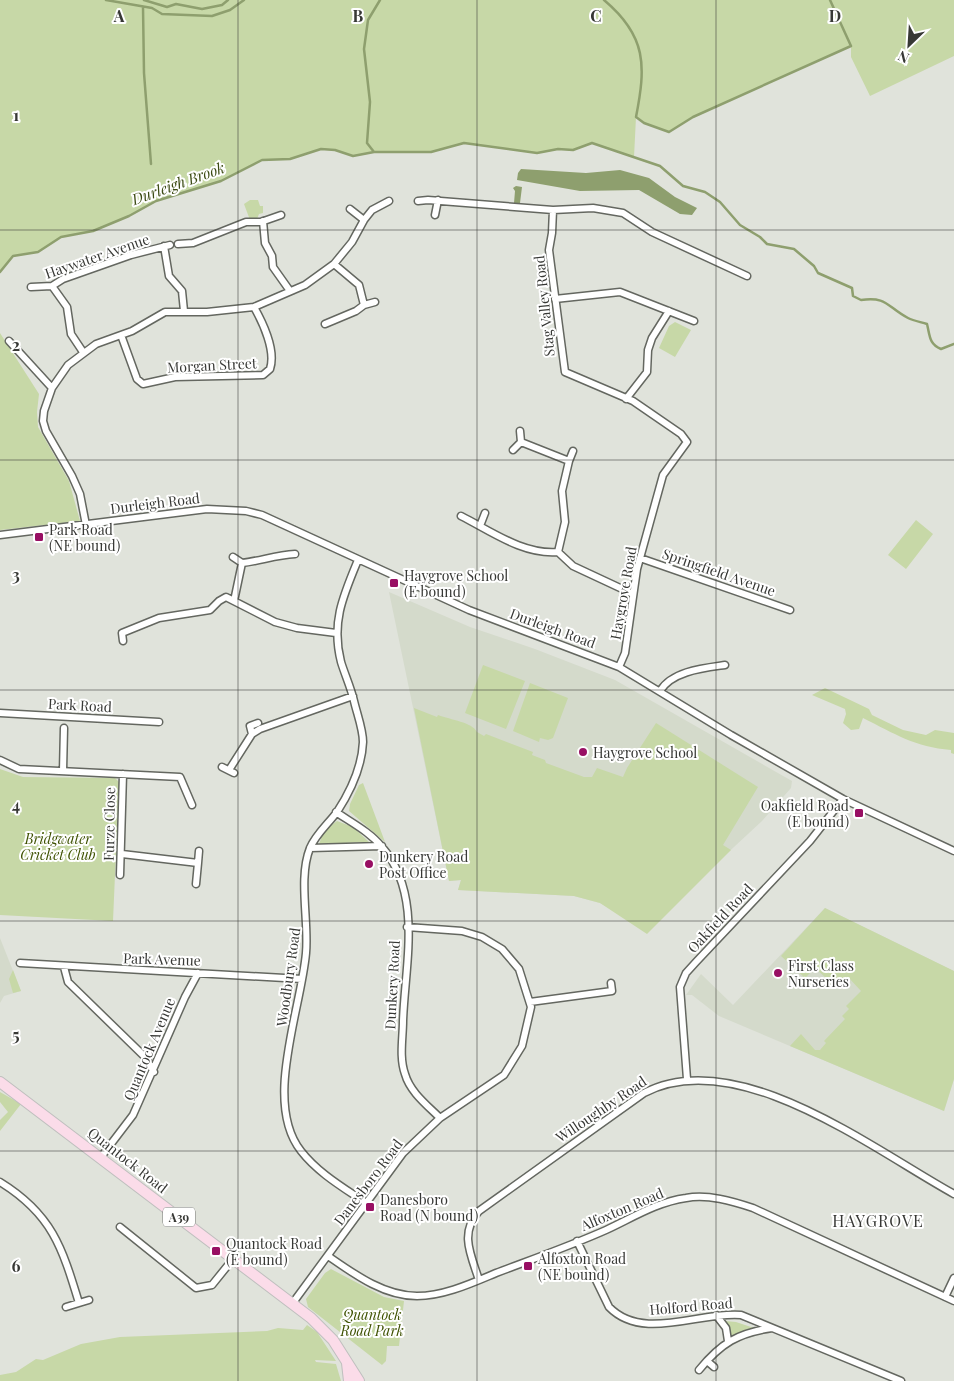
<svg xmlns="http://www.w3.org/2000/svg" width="954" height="1381" font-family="'Playfair Display',serif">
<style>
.built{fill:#d4dacb}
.green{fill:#c7d8a7}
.water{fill:#8e9f6e}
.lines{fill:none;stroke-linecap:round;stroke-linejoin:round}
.stream{stroke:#8e9f6e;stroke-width:2.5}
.minor-casing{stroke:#646760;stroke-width:9}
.primary-casing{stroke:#bfbfbe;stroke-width:12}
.minor{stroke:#fff;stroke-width:6}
.primary{stroke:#fbdce9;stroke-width:10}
.grid{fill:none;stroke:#373835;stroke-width:1;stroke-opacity:0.55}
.poi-dot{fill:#980f63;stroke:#fff;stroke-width:2}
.labels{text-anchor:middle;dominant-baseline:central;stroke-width:4;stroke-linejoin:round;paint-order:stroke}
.shield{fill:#fff;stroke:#737472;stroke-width:1}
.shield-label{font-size:12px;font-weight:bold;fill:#373835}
.street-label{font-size:14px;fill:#373835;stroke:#fff}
.poi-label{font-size:14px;fill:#373835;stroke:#fff;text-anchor:start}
.park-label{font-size:14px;font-style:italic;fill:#3e5100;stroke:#fff}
.water-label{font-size:15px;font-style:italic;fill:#3b4a12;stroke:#fff}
.quarter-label{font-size:16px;letter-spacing:1px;fill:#373835;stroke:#fff}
.grid-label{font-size:16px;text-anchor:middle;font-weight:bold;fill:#373835;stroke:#fff;stroke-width:4;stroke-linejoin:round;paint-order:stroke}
</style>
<rect width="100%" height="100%" fill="#e0e3db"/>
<path class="built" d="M389,592L470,627L535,649L615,680L792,781L791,788L762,821L720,860L624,916L600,903L574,896L458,890L461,880L449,881Z
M825,908L954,971V1079L944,1111L719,1016L692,995H686L701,974L733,1005Z
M0,938L21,991L4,996L0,1003Z"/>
<path class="green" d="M0,0H954V56L870,96L851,57V46L693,117L669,132L644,123L636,117L634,157L592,143L573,150L558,149L537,153L464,143L431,152H374L353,156L335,150L321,149L290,159L262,160L221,181L156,201L129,216L93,231L61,237L38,252L13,256L0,272Z
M250,200H258L260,206H263V213L259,214L257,219L250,220L244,204Z
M675,322L691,330L675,357L659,348L669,326Z
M0,333L39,394L37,412L38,427L69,481L80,521L0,530Z
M916,520L933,534L906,569L888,555Z
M483,665L525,681L506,729L465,713Z
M530,683L568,698L553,738L548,740L540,738L539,742L513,731Z
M825,688L869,709L872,715L903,730L926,735L935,730L954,733V754L951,753V750C915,747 895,734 863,718L859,729L851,730L843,723L846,714L845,709L812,695Z
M414,708L437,717L438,715C451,720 472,722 477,732L484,736L486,734L533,752L532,755L545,760L546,763L584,777H592L597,768L623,777L627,768L656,723L758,787L723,845L731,850L647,934L600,903L574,896L458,890L461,880L449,881Z
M0,769L23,777L115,778L119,782L113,921L0,915Z
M363,783L385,842L349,811L350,804L359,785Z
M337,821L353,827L369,842L319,844L324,831Z
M825,908L954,971V1079L944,1111L790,1046L801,1034L815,1050H820L826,1043L824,1041L845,1019L842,1016L849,1009L846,1006L861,991L848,977L837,987L829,980L823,986L821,983L826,978L815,968L805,978L781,956Z
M13,970L21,991L13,993L9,979Z
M0,1092L21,1104L0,1131V1120L8,1112L0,1102Z
M331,1269L384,1297L404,1301L399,1346H387L386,1361L382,1365L308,1307L306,1299L325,1273Z
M725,1321L736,1322L757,1329L732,1337Z
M307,1325L317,1332L336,1361L315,1360L316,1362L336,1364L341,1381H0V1375L16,1372L36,1359L43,1360L81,1344L120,1337L267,1331L278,1328L303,1330Z"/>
<path class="water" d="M521,169L586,173L620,170L649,178L675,197L697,208L692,215L680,214L639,190L580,191L517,180L518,173Z
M516,186L522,187L520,203H514L515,191L513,188Z"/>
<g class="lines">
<path class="stream" d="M106,0L152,8L162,14L212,16L230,10L244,0
M144,0L167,7L176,4L202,9L222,5L228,0
M604,0C647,36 646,66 636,117L644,123L669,132L693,117L851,46L830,0
M143,7L144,73L151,164
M374,152L367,143L370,102L364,49L368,20L380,0
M0,272L13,256L38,252L61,237L93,231L129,216L156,201L221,181L262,160L290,159L321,149L335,150L353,156L374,152H431L464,143L537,153L558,149L573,150L592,143L660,166L683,186L705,192L720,202L740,225L760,237L767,244L794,249L814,266L818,273L852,288L853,296L861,300C887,296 887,307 908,318C914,321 921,322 927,324C930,336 929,344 941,349L954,344"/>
<defs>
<path id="minor" d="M418,201L428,200L553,210L552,233L549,250L565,372L633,401L681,434L687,442L663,475L637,569L625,653L619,667
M350,209L364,220
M553,210L593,208L623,213L652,232L747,276
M435,215L438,200
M263,221L265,243L272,256L273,267L290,291
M178,244L193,243L246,222H261L281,215
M164,246L169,276L182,291L184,311
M52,286L67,307L71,334L83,352
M31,287L52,286L63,279L131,255L170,245
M555,299L620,292L694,321
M364,305L375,302
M325,324L356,311L364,305L359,285L334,264
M121,335L137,379L143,384L175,377L263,375L270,369C276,351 263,323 254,307
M9,341L52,388
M626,399L647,372L648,350L652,338L669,311
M521,442L569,461L562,491L565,522L558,552L573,566L633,594
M513,450L521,442L520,431
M569,461L573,451
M461,516C491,531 523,555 558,552
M86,525L80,494L72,476L46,431L43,421L44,411L52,388L68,365L96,344L132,331L165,312H207L254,307L305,285L334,264L352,242L364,220L372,210L389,201
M480,526L485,513
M0,535L207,509L246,511L262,515L469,610L619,667L731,735L843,799L954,851
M233,557L242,563
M640,558L790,610
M358,560C343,596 331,623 341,662C345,675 351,688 354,701C357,714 363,729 363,742C362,766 350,792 337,812C328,824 316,834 310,848C298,878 309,921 306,953C301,1010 263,1103 301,1151C318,1173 344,1188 366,1203
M234,601L242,563C260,561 276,555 295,554
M123,641L122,633L159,618L210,610L219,601L226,597L275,622L297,628L336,633
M660,691C672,671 704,668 725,665
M0,713L159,722
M252,734L250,726L258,723
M0,760L19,769L180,777L192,805
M222,767L234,773
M229,770L252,734L260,729L353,696
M63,771L64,728
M336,812C352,823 370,832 382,847C423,894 405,964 403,1021C403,1038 399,1057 405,1074C410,1092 427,1105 440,1118
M310,848L382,846
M122,854L198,863L196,884
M198,863L199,851
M120,875L123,774
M20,963L302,979
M64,967L68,982L145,1057L154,1072
M530,1002L612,991L611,983
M687,1079L680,987L686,973L696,962L810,841L843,799
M101,1157L133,1115L185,997L198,973
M0,1182C52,1214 62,1247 79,1303L89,1300
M120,1227L196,1288L212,1285L233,1259
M577,1241L609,1307C643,1342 700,1311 741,1315L901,1381
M328,1256C354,1274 384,1296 417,1296C444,1296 472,1283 496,1273C533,1259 570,1246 606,1230C632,1218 657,1202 686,1198C708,1194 732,1201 753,1208L954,1301
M479,1280C471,1255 459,1233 479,1211L644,1093C737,1044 874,1150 954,1194
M945,1297L954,1278
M292,1304L403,1153L440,1118L504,1075L522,1046L531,1007L519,969L502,949L482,937L462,931L407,927
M66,1307L79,1303
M716,1315L726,1328L728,1341
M707,1361L714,1367
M699,1370C721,1343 738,1333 772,1328"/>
<path id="primary" d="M0,1082L311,1318L333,1340L359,1381
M347,1363L349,1381"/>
</defs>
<use href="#minor" class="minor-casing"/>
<use href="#primary" class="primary-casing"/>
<use href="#minor" class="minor"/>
<use href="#primary" class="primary"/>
</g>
<path class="grid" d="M238,0V1381M477,0V1381M716,0V1381M0,230H954M0,460H954M0,690H954M0,921H954M0,1151H954"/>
<g class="poi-dot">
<rect x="34" y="532" width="10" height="10" rx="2.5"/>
<rect x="389" y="578" width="10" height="10" rx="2.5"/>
<circle cx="583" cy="752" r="5"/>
<rect x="854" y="808" width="10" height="10" rx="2.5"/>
<circle cx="369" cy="864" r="5"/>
<circle cx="778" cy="973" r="5"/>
<rect x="365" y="1202" width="10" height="10" rx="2.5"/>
<rect x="211" y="1246" width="10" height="10" rx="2.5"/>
<rect x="523" y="1261" width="10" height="10" rx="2.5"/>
</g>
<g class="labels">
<rect class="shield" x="163" y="1207.5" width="32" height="19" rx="4"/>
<g class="shield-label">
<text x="179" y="1217">A39</text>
</g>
<g class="street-label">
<text transform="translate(97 256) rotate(-19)">Haywater Avenue</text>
<text transform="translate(544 306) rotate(-96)">Stag Valley Road</text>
<text transform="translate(212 365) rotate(-3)">Morgan Street</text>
<text transform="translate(155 503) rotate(-7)">Durleigh Road</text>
<text transform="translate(719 572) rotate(19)">Springfield Avenue</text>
<text transform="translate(623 593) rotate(-80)">Haygrove Road</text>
<text transform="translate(553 628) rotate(20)">Durleigh Road</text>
<text transform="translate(80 705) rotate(3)">Park Road</text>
<text transform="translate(109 824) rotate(-89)">Furze Close</text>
<text transform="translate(720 918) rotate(-47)">Oakfield Road</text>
<text transform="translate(162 959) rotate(2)">Park Avenue</text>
<text transform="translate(288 977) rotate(-82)">Woodbury Road</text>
<text transform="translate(392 985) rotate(-87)">Dunkery Road</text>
<text transform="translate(149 1049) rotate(-67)">Quantock Avenue</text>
<text transform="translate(601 1109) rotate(-34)">Willoughby Road</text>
<text transform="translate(128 1160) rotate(38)">Quantock Road</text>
<text transform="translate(368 1182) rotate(-53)">Danesboro Road</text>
<text transform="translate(622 1209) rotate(-23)">Alfoxton Road</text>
<text transform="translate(691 1306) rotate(-5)">Holford Road</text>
</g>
<g class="poi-label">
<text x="49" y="529">Park Road<tspan x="49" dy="16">(NE bound)</tspan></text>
<text x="404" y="575">Haygrove School<tspan x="404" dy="16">(E bound)</tspan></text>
<text x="593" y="752">Haygrove School</text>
<text x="849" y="805" text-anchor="end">Oakfield Road<tspan x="849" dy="16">(E bound)</tspan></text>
<text x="379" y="856">Dunkery Road<tspan x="379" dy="16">Post Office</tspan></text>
<text x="788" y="965">First Class<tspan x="788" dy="16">Nurseries</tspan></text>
<text x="380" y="1199">Danesboro<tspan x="380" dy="16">Road (N bound)</tspan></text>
<text x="226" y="1243">Quantock Road<tspan x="226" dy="16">(E bound)</tspan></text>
<text x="538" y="1258">Alfoxton Road<tspan x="538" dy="16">(NE bound)</tspan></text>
</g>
<g class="park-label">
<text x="58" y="838">Bridgwater<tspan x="58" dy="16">Cricket Club</tspan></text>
<text x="372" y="1314">Quantock<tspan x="372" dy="16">Road Park</tspan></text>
</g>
<g class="water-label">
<text transform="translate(178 183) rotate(-20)">Durleigh Brook</text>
</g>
<g class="quarter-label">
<text x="878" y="1220">HAYGROVE</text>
</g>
</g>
<g class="grid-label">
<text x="119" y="22">A</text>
<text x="358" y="22">B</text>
<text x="596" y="22">C</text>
<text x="835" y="22">D</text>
<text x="16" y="121">1</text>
<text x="16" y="351">2</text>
<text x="16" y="581">3</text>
<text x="16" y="811">4</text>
<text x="16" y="1041">5</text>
<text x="16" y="1272">6</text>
</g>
<g transform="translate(909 45) rotate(205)" stroke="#ffffff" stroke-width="4" paint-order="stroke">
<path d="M0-4L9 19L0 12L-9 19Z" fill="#373835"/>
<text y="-8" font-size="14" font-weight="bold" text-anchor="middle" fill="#373835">N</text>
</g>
</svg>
